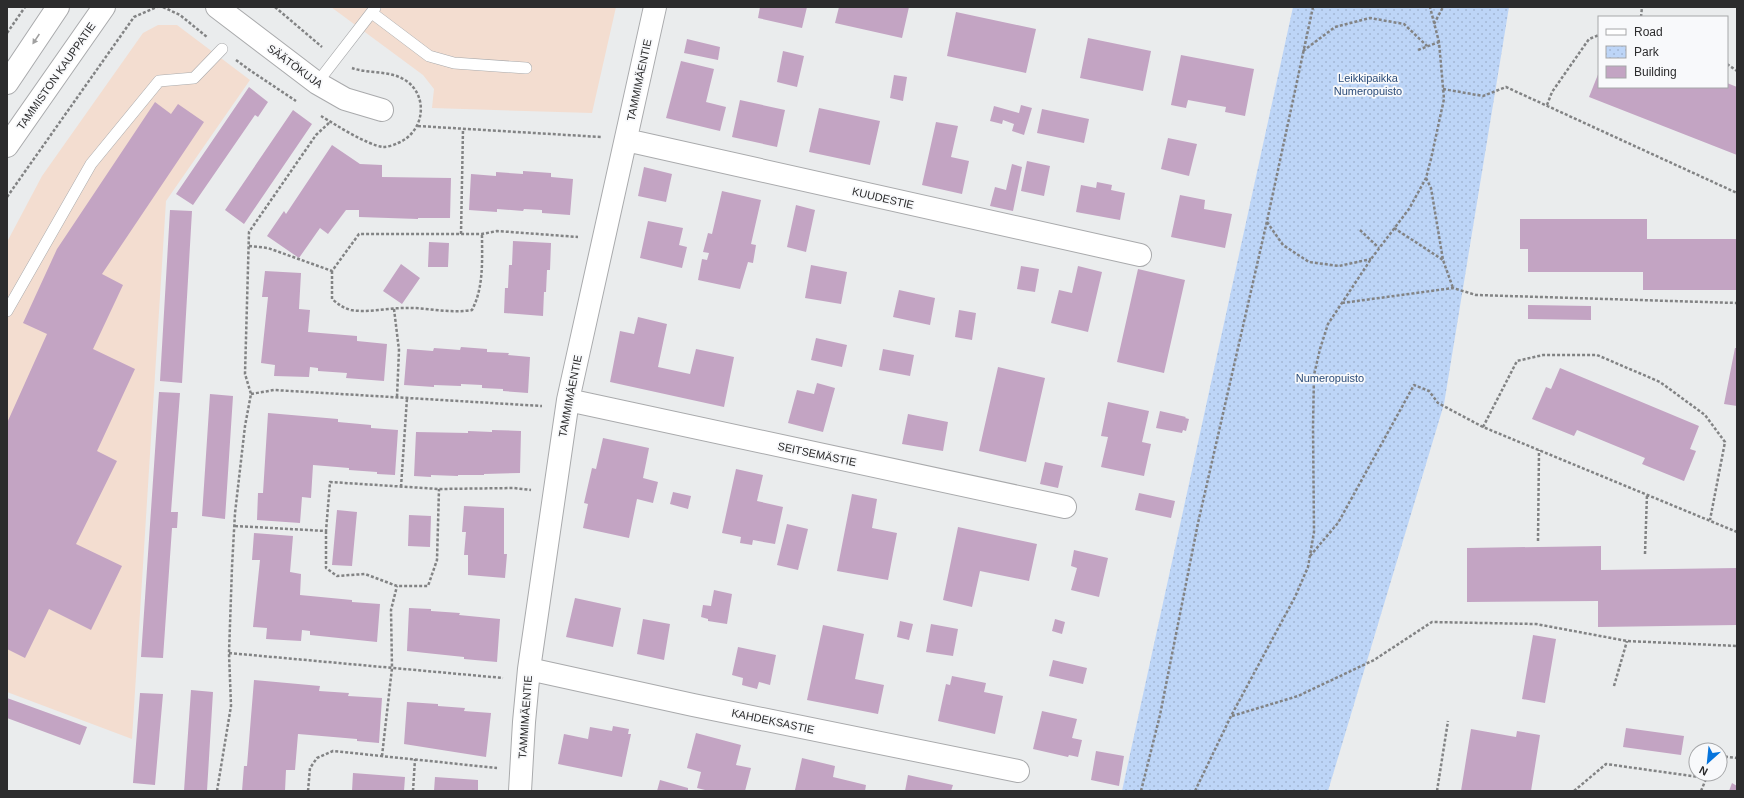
<svg xmlns="http://www.w3.org/2000/svg" width="1744" height="798" font-family="Helvetica,sans-serif">
<style>
.commercial{fill:#f3ddd0}
.park{fill:url(#park-dots)}
.building{fill:#c3a4c3}
.lines{fill:none;stroke-linecap:round;stroke-linejoin:round}
.lane-casing{stroke:#a9aaac;stroke-width:12}
.street-casing{stroke:#a9aaac;stroke-width:24}
.secondary-casing{stroke:#a9aaac;stroke-width:24}
.path{stroke:#828384;stroke-width:2.5;stroke-dasharray:3 2;stroke-linecap:butt}
.lane{stroke:#fff;stroke-width:11}
.street{stroke:#fff;stroke-width:22}
.secondary{stroke:#fff;stroke-width:22}
.oneway{fill:#a0a0a0}
.labels{text-anchor:middle;dominant-baseline:central;stroke-width:3.5;stroke-linejoin:round;paint-order:stroke}
.street-label{font-size:11px;fill:#2c2c2d;stroke:#f8f9fb}
.park-label{font-size:11px;fill:#2b4c79;stroke:#f8f9fb}
</style>
<defs>
<pattern id="park-dots" width="8" height="8" patternUnits="userSpaceOnUse"><rect width="8" height="8" fill="#bdd5f7"/><path d="M2 2h.1M6 6h.1" fill="none" stroke="#a3b7d4" stroke-width="1.8" stroke-linecap="round"/></pattern>
</defs>
<rect width="100%" height="100%" fill="#eaeced"/>
<path class="commercial" d="M331,7H616L592,113L432,108L434,89L423,75Z
M158,25H177L250,80L166,201L132,739L7,692V242L42,176L143,33Z"/>
<path class="park" d="M1293,7H1509L1444,404L1328,791H1122Z"/>
<path class="building" d="M760,7H807L802,28L758,18Z
M839,7H909L902,38L835,23Z
M956,12L1036,29L1026,73L947,56Z
M1088,38L1151,51L1143,91L1080,78Z
M687,39L720,47L718,60L684,53Z
M783,51L804,56L797,87L777,82Z
M1181,55L1254,69L1245,116L1225,112L1226,107L1188,100L1186,108L1171,105Z
M681,61L714,69L706,102L726,107L720,131L666,118Z
M1599,72V87H1727V83L1737,87V155L1589,97Z
M894,75L907,77L903,101L890,98Z
M249,87L268,102L258,117L255,115L193,205L176,194Z
M740,100L785,110L777,147L732,137Z
M155,102L171,114L178,104L204,122L102,274L123,285L93,349L135,369L97,451L117,461L76,544L122,566L91,630L49,609L25,658L7,649V423L47,334L23,323L57,249Z
M1021,105L1032,108L1024,135L1012,131L1014,124L1003,120L1002,124L990,121L994,106L1019,113Z
M819,108L880,121L870,165L809,152Z
M1042,109L1089,119L1084,143L1037,133Z
M293,110L312,124L244,224L225,210Z
M936,122L958,126L951,157L969,161L962,194L922,185Z
M1168,138L1197,144L1189,176L1161,169Z
M332,145L360,164L382,165V177L451,178L450,218H418V219L359,217V210H346L328,234L320,228L299,258L267,236L284,211L286,214Z
M1027,161L1050,166L1044,196L1021,191Z
M1012,164L1022,167L1013,211L990,206L995,187L1006,190Z
M644,167L672,174L666,202L638,196Z
M523,171L551,173V177L573,179L570,215L542,213V210L524,209L523,211L497,209V212L469,210L471,174L496,176V172L523,174Z
M1097,182L1112,185L1111,190L1125,193L1120,220L1076,212L1081,185L1096,188Z
M722,191L761,200L751,244L756,245L753,263L748,262L740,289L698,280L702,259L707,260L709,253L703,252L708,233L712,234Z
M1180,195L1205,200L1204,209L1232,214L1225,248L1171,237Z
M796,205L815,210L806,252L787,247Z
M170,210L192,211L182,383L160,381Z
M1520,219H1647V239H1737V290H1643V272H1528V249H1520Z
M648,221L683,228L679,245L687,247L682,268L640,258Z
M513,241L551,243L550,270H547L546,292H544L543,316L504,313L505,288H508L509,265H512Z
M429,242L449,243L448,267H428Z
M401,264L420,278L402,304L383,291Z
M811,265L847,272L841,304L805,298Z
M1021,266L1039,269L1035,292L1017,289Z
M1078,266L1102,272L1088,332L1051,323L1059,290L1072,293Z
M1138,269L1185,280L1164,373L1117,362Z
M265,271L301,273L299,309L310,310L308,332L357,336V341L387,344L384,381L346,378L347,373L318,371V368L310,367L309,377L274,376L275,365L261,363L268,297H262Z
M899,290L935,298L930,325L893,317Z
M1528,305L1591,306V320L1528,319Z
M959,310L976,313L972,340L955,337Z
M638,317L667,324L658,367L690,374L696,349L734,357L724,407L610,382L620,331L634,334Z
M816,338L847,345L842,367L811,360Z
M461,347L487,349V352L509,353L508,355L530,357L528,393L503,391V389L482,388V385L461,384V386L434,385V387L404,385L407,349L433,351L434,348L460,350Z
M1735,348H1737V406L1724,404Z
M883,349L914,355L910,376L879,370Z
M998,367L1045,378L1026,462L979,451Z
M1560,368L1699,426L1690,449L1696,451L1684,481L1642,464L1645,458L1577,430L1574,436L1532,419L1546,387L1551,389Z
M817,383L835,388L823,432L788,423L797,390L814,394Z
M159,392L180,393L171,512H178L177,528H172L163,658L141,657Z
M210,394L233,396L225,519L202,516Z
M1108,402L1149,411L1142,442L1151,444L1144,476L1101,467L1108,437L1101,436Z
M1160,411L1186,417L1185,418L1189,419L1186,431L1183,430L1182,433L1156,428Z
M268,413L338,419V422L371,425V428L398,430L395,475L377,474V472L349,470V468L313,465L311,498L302,497L300,523L257,520L258,493H263Z
M908,414L948,422L943,451L902,444Z
M492,430L521,431L520,473L484,474V475H458V476L431,475V477L414,476L416,432L468,433V431L492,432Z
M603,438L649,448L643,478L658,482L653,503L637,499L629,538L583,528L588,504L584,503L592,468L596,469Z
M1045,462L1063,466L1058,488L1040,484Z
M736,469L763,475L757,501L783,507L775,544L753,540L752,545L740,543L741,537L722,533Z
M673,492L691,496L688,509L670,504Z
M1139,493L1175,501L1171,518L1135,510Z
M852,494L877,499L872,528L897,533L888,580L837,571Z
M464,506L504,508V554H507L505,578L468,575V555H464L466,532H462Z
M337,510L357,512L352,566L332,565Z
M409,515L431,516L430,547L408,546Z
M787,524L808,529L798,570L777,565Z
M958,527L1037,544L1029,581L980,571L972,607L943,600Z
M254,533L293,536L290,572L301,574L300,595L352,600V602L380,604L377,642L310,635V631L302,630L301,641L266,639L267,628L253,627L260,560H252Z
M1601,546V570L1737,568V625L1598,627V601L1467,602V548Z
M1074,550L1108,558L1099,597L1071,590L1077,568L1071,566Z
M714,590L732,594L727,624L708,621V619L701,617L703,605L711,606Z
M575,598L621,608L613,647L566,637Z
M409,608L431,609V611L460,613L459,615L500,619L497,662L464,659V657L407,651Z
M643,619L670,624L664,660L637,654Z
M1055,619L1065,622L1062,634L1052,631Z
M900,621L913,624L909,640L897,637Z
M931,624L958,629L953,656L926,652Z
M823,625L864,634L855,679L884,685L878,714L807,700Z
M1533,635L1556,639L1545,703L1522,699Z
M738,647L776,655L770,685L759,682L757,689L742,685L743,678L732,675Z
M1053,660L1087,668L1083,684L1049,676Z
M952,676L986,683L984,692L1003,696L995,734L938,721L946,684L950,685Z
M254,680L320,686L319,691L349,693L348,696L382,698L379,743L357,741V739L298,734L295,770H286L285,791H242L244,766H247Z
M191,690L213,692L207,791H184Z
M140,693L163,694L155,785L133,783Z
M7,698L87,727L80,745L7,718Z
M407,702L438,704V706L465,708L464,711L491,713L486,757L404,744Z
M1042,711L1077,719L1072,738L1082,740L1078,757L1069,755L1068,757L1033,749Z
M613,726L629,729L628,734H631L622,777L558,764L564,734L588,739L590,727L612,731Z
M1626,728L1684,736L1681,755L1623,747Z
M1471,729L1516,737L1517,731L1540,735L1531,791H1461Z
M696,733L741,745L736,765L751,768L745,791H709L697,788L701,772L687,768Z
M1096,751L1124,756L1119,786L1091,780Z
M802,758L835,766L833,777L866,785L865,791L795,790Z
M353,773L405,777L404,791H352Z
M908,775L953,785L951,791H905Z
M435,777L478,780V791H434Z
M660,780L688,788V791H657Z
M1732,783L1737,786V791H1729Z"/>
<g class="lines">
<defs>
<path id="lane" d="M372,13L429,56L454,63L526,68
M317,83L375,8
M7,311L91,164L159,81L194,78L222,49"/>
<path id="street" d="M217,7L317,83L345,99L382,110
M626,140L1140,255
M568,400L1065,507
M529,669L693,705L1018,771
M520,791L524,722L529,669L568,400L655,7"/>
<path id="secondary" d="M7,83L58,7
M7,146L104,7"/>
</defs>
<use href="#lane" class="lane-casing"/>
<use href="#street" class="street-casing"/>
<use href="#secondary" class="secondary-casing"/>
<path class="path" d="M163,7L180,15L207,37
M275,7L322,47
M1641,17L1642,7
M1434,24L1443,7
M7,33L25,7
M1418,50L1439,42
M1303,51L1335,27L1370,18L1404,24L1427,46
M236,60L251,71L296,101
M1727,64L1737,71
M1443,89L1483,96L1506,87L1737,193
M1547,105L1552,92L1589,39L1599,35
M321,116C336,125 367,145 383,147C388,147 394,145 398,143C425,132 429,95 405,80C389,70 369,74 352,68
M418,126L601,137
M1426,178L1431,188L1443,260L1453,288
M7,197L134,17L157,7
M1267,222L1283,245L1309,262L1339,266L1371,259
M1394,228L1443,260
M1360,230L1379,248
M461,234L463,129
M249,246L268,248L332,271L359,234H482L497,231L578,237
M332,271V299C338,304 343,308 351,310C368,313 386,308 404,308C426,307 449,314 472,310C484,287 482,260 482,234
M1342,303L1453,288L1476,295L1737,303
M394,309L399,350L397,397
M251,394L274,390L542,406
M1483,427L1517,361L1543,355H1597L1660,382L1705,415L1725,442L1710,520
M401,487L407,398
M235,526L326,531L330,482L439,489L514,488L531,490
M326,531V568L337,576L365,574L397,586H428L437,560L439,489
M1538,541L1539,450
M1645,554L1647,494
M1310,556L1338,523L1414,385L1429,391L1438,403L1483,427L1737,532
M229,653L503,678
M1614,686L1627,641
M1232,716L1298,696L1374,660L1432,622L1536,624L1627,641L1737,646
M382,756L392,668L391,610L397,586
M1720,756L1737,758
M217,791L231,706L229,653L232,567L235,513L245,426L251,394L245,374L249,232L316,135L330,122
M308,791L310,768L317,758L333,751L497,768
M413,791L415,759
M1141,791L1160,715L1198,523L1267,221L1313,7
M1195,791L1231,716L1295,597L1308,567L1314,532L1313,426L1314,375L1320,349L1328,324L1371,259L1409,209L1426,178L1431,159L1444,99L1439,42L1430,7
M1437,791L1448,721
M1574,791L1606,764L1706,778
M1701,791L1708,774"/>
<use href="#lane" class="lane"/>
<use href="#street" class="street"/>
<use href="#secondary" class="secondary"/>
</g>
<defs><path id="oneway-solid" d="M-6-.8H1V-3.2L6.5 0L1 3.2V.8H-6Z"/></defs>
<use class="oneway" href="#oneway-solid" transform="translate(36 39) rotate(124)"/>
<g class="labels">
<g class="street-label">
<text transform="translate(295 66) rotate(36)">SÄÄTÖKUJA</text>
<text transform="translate(56 76) rotate(-55)">TAMMISTON KAUPPATIE</text>
<text transform="translate(639 80) rotate(-78)">TAMMIMÄENTIE</text>
<text transform="translate(883 198) rotate(13)">KUUDESTIE</text>
<text transform="translate(570 396) rotate(-79)">TAMMIMÄENTIE</text>
<text transform="translate(817 454) rotate(12)">SEITSEMÄSTIE</text>
<text transform="translate(525 717) rotate(-86)">TAMMIMÄENTIE</text>
<text transform="translate(773 721) rotate(12)">KAHDEKSASTIE</text>
</g>
<g class="park-label">
<text x="1368" y="78">Leikkipaikka<tspan x="1368" dy="13">Numeropuisto</tspan></text>
<text x="1330" y="378">Numeropuisto</text>
</g>
</g>
<rect width="1744" height="798" fill="none" stroke="#2c2c2d" stroke-width="16"/>
<rect x="1598" y="16" width="130" height="72" fill="#f8f9fb" stroke="#a6a7a9"/>
<rect x="1606" y="29" width="20" height="6" fill="#ffffff" stroke="#a6a7a9"/>
<text x="1634" y="36" font-size="12" fill="#2c2c2d">Road</text>
<rect x="1606" y="46" width="20" height="12" fill="url(#park-dots)" stroke="#a6a7a9"/>
<text x="1634" y="56" font-size="12" fill="#2c2c2d">Park</text>
<rect x="1606" y="66" width="20" height="12" fill="#c3a4c3" stroke="#a6a7a9"/>
<text x="1634" y="76" font-size="12" fill="#2c2c2d">Building</text>
<g transform="translate(1708 762) rotate(207)"><circle r="19" fill="#f8f9fb" stroke="#a6a7a9"/>
<path d="M0-3L7 15L0 10L-7 15Z" fill="#0674dc"/>
<text y="-6" font-size="11" font-weight="bold" text-anchor="middle" fill="#2c2c2d">N</text>
</g>
</svg>
